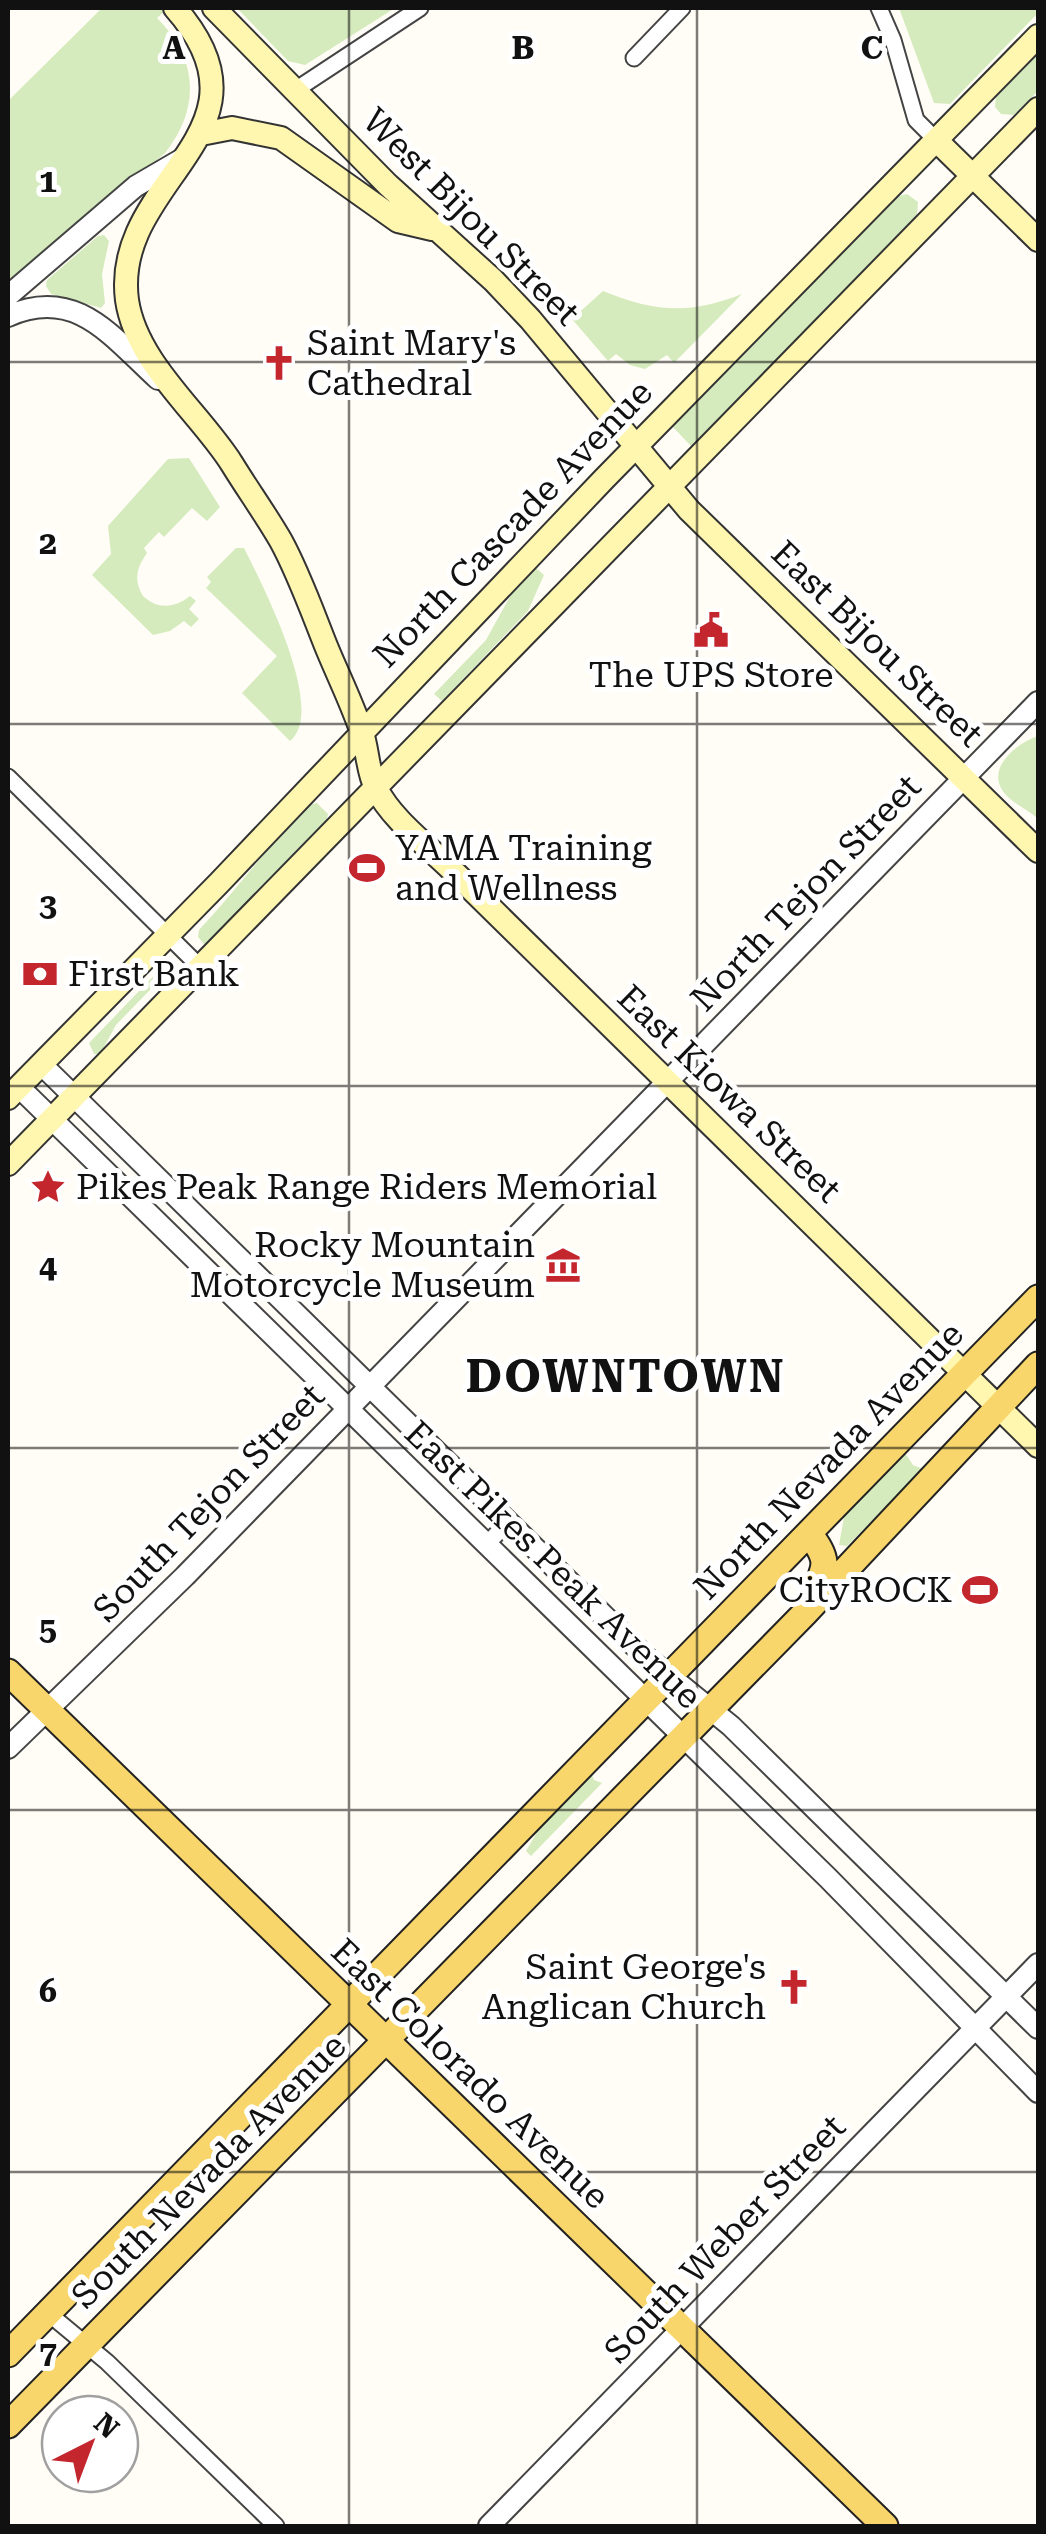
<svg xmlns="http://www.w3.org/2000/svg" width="1046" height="2534" font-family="'Roboto Serif',serif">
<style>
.green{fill:#d5ebbd}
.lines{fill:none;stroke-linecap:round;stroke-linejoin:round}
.minor-casing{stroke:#444;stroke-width:19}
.tertiary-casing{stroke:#444;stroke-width:24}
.secondary-casing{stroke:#333;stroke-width:26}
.primary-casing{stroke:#222;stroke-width:29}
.minor{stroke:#fff;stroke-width:15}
.tertiary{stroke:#fff;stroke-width:20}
.secondary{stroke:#fff6b0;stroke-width:22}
.primary{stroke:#f9d66b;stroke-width:25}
.grid{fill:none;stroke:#111;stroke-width:2.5;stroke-opacity:0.55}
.labels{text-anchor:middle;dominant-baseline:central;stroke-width:10;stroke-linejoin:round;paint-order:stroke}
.street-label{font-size:35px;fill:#111;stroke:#fff}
.poi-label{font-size:35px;fill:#111;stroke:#fff;text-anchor:start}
.district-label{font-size:45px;font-weight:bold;letter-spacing:2.5px;fill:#111;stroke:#fff}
.grid-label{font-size:32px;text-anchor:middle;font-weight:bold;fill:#111;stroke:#fff;stroke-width:10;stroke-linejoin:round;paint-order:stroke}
</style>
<rect width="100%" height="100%" fill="#fffdf5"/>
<path class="green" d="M102,8H168L157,18C198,59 201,107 165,153L8,285V101Z
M237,8H395L305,65L288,61Z
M899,8H1038V13L950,104L934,103Z
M1038,53V91L1014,115L1001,114L995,107L996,96Z
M907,194L918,202L917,215L691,446L672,426L899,196Z
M104,235L109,241L102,274L105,303L101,308L51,294L46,286L47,280L98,236Z
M603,291C655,312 689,315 742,294L674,363L667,355L645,369L630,365L616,354L608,361L572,319Z
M189,458L220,507L207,521L192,508L164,537L159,532L144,548L147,553C137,567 133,580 143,596C158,610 175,608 190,596L196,601L189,609L199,619L191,627L184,621L170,631L153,635L92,575L111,554L108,526L168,459Z
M236,548H244C261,582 328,711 290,741L242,693L277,656L206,588L211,582L207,577Z
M535,567L544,575L528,611L442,701L434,694L486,640L512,593Z
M1038,736V819C1028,809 1015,805 1006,795C983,770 1016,743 1038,736Z
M317,803L328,814L326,823L210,943L204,944L198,937L199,930C237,889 269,845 308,805Z
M169,960L174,965L116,1025L100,1054H94L89,1043Z
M905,1453L913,1465L923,1469L847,1546L839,1545L844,1517Z
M591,1773L594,1780L602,1783L531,1856L526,1851L543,1822Z"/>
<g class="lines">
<defs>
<path id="minor" d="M879,8L893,40L916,120L937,141
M634,58L682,8
M294,91L420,8
M8,777L200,967
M487,1544L508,1522
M48,2313L107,2362L276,2526"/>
<path id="tertiary" d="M8,296L136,186L184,158
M8,316C76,286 111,336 158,379
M41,1064L646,1657L731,1726L1038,2028
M19,1087L828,1878L1038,2092
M8,1748L185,1576L1038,702
M489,2526L1038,1964"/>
<path id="secondary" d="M175,8C285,133 111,179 127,300C136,363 200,413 232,464C248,490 266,515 281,541C299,574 312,611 326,646C337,673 351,701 361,730C368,748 367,771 376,788C392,820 428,846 453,871L1038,1446
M214,8L388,185L493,280L530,319L689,510L1038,851
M201,134L232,128L281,138L398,221L432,229
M937,141L1038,240
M8,1098L219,883L604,479L1038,36
M8,1164L1038,109"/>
<path id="primary" d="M809,1533C832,1564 825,1566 811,1600
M8,1672L885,2526
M8,2354L1038,1298
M8,2425L805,1613L1038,1365"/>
</defs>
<use href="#minor" class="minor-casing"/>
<use href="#tertiary" class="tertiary-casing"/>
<use href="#secondary" class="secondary-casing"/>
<use href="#primary" class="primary-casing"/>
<use href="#minor" class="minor"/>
<use href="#tertiary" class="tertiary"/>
<use href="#secondary" class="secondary"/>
<use href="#primary" class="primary"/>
</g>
<path class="grid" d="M349,8V2526M697,8V2526M8,362H1038M8,724H1038M8,1086H1038M8,1448H1038M8,1810H1038M8,2172H1038"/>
<defs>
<symbol id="church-bare" viewBox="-9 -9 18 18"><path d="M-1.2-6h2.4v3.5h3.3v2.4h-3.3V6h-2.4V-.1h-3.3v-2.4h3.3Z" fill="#c4262e" stroke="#fff" stroke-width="2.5" paint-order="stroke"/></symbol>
<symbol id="civic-bare" viewBox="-9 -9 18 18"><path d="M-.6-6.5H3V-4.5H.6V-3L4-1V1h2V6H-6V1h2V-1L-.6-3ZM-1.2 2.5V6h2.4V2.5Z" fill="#c4262e" stroke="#fff" stroke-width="2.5" paint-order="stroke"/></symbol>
<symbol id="stadium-bare" viewBox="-9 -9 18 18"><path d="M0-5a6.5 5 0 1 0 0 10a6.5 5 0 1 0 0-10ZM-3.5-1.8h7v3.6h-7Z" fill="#c4262e" stroke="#fff" stroke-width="2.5" paint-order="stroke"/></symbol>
<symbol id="bank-bare" viewBox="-9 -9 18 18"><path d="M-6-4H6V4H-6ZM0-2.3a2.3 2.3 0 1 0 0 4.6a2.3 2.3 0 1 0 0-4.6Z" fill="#c4262e" stroke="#fff" stroke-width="2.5" paint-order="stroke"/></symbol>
<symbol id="sight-bare" viewBox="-9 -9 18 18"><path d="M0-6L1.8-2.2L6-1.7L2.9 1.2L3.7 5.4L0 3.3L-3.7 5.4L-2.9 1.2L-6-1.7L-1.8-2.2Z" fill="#c4262e" stroke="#fff" stroke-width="2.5" paint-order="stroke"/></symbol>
<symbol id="museum-bare" viewBox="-9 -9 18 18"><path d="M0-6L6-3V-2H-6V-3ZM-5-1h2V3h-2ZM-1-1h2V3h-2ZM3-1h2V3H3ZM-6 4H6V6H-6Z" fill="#c4262e" stroke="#fff" stroke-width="2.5" paint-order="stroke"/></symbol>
</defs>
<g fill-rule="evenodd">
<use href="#church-bare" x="254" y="338" width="50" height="50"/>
<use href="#civic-bare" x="686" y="605" width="50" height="50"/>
<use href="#stadium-bare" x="342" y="843" width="50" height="50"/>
<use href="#bank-bare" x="15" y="949" width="50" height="50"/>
<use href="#sight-bare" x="23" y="1162" width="50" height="50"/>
<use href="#museum-bare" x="538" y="1240" width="50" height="50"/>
<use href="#stadium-bare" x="955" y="1565" width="50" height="50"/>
<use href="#church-bare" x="769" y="1962" width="50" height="50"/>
</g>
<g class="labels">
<g class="street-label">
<text transform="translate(471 217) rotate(45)">West Bijou Street</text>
<text transform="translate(513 524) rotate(-46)">North Cascade Avenue</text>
<text transform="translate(877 644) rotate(44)">East Bijou Street</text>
<text transform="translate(806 893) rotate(-46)">North Tejon Street</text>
<text transform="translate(729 1094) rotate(44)">East Kiowa Street</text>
<text transform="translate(829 1461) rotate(-46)">North Nevada Avenue</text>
<text transform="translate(209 1503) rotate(-46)">South Tejon Street</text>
<text transform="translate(553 1565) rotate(44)">East Pikes Peak Avenue</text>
<text transform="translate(470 2074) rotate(44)">East Colorado Avenue</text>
<text transform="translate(209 2171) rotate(-45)">South Nevada Avenue</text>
<text transform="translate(725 2239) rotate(-46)">South Weber Street</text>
</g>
<g class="poi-label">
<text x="307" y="343">Saint Mary's<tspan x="307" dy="40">Cathedral</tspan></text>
<text x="711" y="675" text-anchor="middle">The UPS Store</text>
<text x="395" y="848">YAMA Training<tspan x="395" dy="40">and Wellness</tspan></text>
<text x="68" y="974">First Bank</text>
<text x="76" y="1187">Pikes Peak Range Riders Memorial</text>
<text x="535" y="1245" text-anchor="end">Rocky Mountain<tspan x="535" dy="40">Motorcycle Museum</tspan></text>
<text x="952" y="1590" text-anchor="end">CityROCK</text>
<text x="766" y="1967" text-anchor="end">Saint George's<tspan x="766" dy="40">Anglican Church</tspan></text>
</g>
<g class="district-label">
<text x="626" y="1376">DOWNTOWN</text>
</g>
</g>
<g class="grid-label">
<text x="174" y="59">A</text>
<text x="523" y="59">B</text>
<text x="872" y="59">C</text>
<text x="48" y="192">1</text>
<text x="48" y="554">2</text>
<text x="48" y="916">3</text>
<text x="48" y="1278">4</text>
<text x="48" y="1640">5</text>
<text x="48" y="2002">6</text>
<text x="48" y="2364">7</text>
</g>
<rect width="1046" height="2534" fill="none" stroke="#111111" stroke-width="20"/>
<g transform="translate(90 2444) rotate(42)"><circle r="48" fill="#ffffff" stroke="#a0a0a0" stroke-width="2.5"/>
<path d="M0-8L18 38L0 25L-18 38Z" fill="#c4262e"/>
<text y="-15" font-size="28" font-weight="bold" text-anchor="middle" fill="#111111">N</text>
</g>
</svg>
